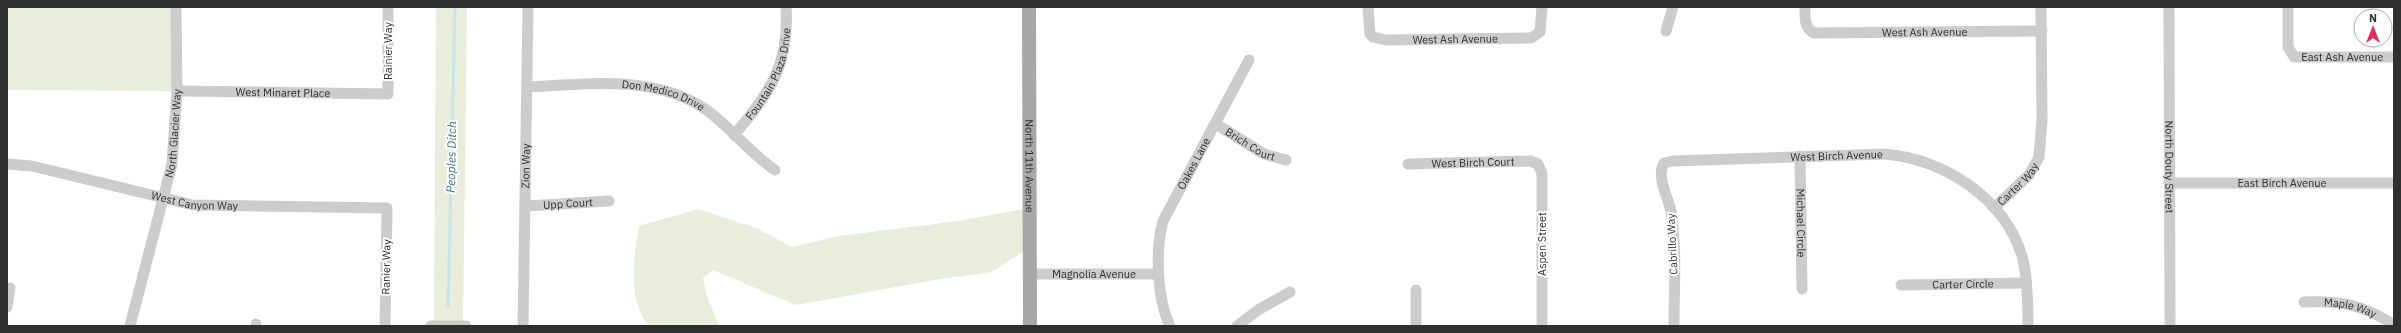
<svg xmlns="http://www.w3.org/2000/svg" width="2401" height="333" font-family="'IBM Plex Sans',sans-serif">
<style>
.green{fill:#e8eddc}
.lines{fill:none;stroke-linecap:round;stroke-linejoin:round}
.stream{stroke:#c7e5ee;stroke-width:3}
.minor{stroke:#ccc;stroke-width:11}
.major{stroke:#a7a7a7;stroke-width:14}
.labels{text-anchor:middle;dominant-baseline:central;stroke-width:4;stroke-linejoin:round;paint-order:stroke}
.street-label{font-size:11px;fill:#2f2f2f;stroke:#fff}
.water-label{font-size:12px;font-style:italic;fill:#357a90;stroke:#fff}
</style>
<rect width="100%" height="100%" fill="#fff"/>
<path class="green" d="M7,7H176L177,91L7,90Z
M436,7H467L463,326H434Z
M1030,208V247L991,272L940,279L796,305L713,270L703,278L707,296L719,326H649C627,301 634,256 639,226L698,209L756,228L792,247L839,236L951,222Z"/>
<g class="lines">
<path class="stream" d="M448,306L455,7"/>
<g class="minor">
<path id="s1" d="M1368,7L1370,34L1373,37L1386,40L1531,38L1540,32L1542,7"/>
<path id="s2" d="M1805,7C1805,17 1804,28 1814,33L2042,31"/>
<path id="s3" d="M2169,7L2170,326"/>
<path id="s4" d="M2288,7V47L2294,57H2394"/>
<path d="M1666,31L1673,7"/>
<path id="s5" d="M527,87C587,84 657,74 708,111C732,129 750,153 775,170"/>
<path id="s6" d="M177,91L388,94V7"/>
<path id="s7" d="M1216,124L1264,154L1286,160"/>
<path id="s8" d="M734,135C770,93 790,64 786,7"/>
<path id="s9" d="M1800,156L1802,289"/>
<path id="s10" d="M7,164L32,166L193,205L387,208L385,326"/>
<path id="s11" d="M1408,164L1530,161L1538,164L1542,174V326"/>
<path id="s12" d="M2169,183H2394"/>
<path id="s13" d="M526,206L609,201"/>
<path id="s14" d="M1994,208L2029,175L2039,157L2042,120L2041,7"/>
<path id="s15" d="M1030,274H1158"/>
<path id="s16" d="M1901,285L2025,283"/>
<path id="s17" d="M2304,302C2341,301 2362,304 2394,325"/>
<path d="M7,307L10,288"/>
<path id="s18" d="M130,326L172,164L177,91L176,7"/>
<path d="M256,326V324"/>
<path d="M431,326H466"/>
<path id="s19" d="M523,326L528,7"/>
<path id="s20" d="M1170,326C1157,299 1155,250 1163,221L1249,60"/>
<path d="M1237,326L1258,310L1290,292"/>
<path d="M1416,326V290"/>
<path id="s21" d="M1674,326C1674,289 1677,248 1671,211C1668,197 1656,177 1664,163L1673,161L1884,154C1943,159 2004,197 2022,256C2027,273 2028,307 2028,326"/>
</g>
<path class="major" id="s22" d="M1029,7L1030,326"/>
</g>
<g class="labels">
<g class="street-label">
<text stroke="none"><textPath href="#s2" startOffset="140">West Ash Avenue</textPath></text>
<text stroke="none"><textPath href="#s1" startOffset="114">West Ash Avenue</textPath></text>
<text transform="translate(388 51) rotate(-90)">Rainier Way</text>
<text stroke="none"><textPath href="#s4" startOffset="100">East Ash Avenue</textPath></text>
<text stroke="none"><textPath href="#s8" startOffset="72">Fountain Plaza Drive</textPath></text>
<text stroke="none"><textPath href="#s6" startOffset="106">West Minaret Place</textPath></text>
<text stroke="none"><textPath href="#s5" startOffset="138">Don Medico Drive</textPath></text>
<text stroke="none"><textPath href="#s18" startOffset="198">North Glacier Way</textPath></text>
<text stroke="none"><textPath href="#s7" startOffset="40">Brich Court</textPath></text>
<text stroke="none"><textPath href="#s21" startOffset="338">West Birch Avenue</textPath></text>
<text stroke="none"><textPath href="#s11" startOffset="65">West Birch Court</textPath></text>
<text stroke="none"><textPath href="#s20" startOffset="172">Oakes Lane</textPath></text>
<text stroke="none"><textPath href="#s22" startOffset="159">North 11th Avenue</textPath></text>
<text stroke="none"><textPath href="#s3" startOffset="160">North Douty Street</textPath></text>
<text stroke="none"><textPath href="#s19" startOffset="160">Zion Way</textPath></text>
<text stroke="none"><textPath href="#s14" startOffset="34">Carter Way</textPath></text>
<text stroke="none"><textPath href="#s12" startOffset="113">East Birch Avenue</textPath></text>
<text stroke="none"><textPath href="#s10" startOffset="192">West Canyon Way</textPath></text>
<text stroke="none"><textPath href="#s13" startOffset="42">Upp Court</textPath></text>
<text stroke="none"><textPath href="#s9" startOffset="67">Michael Circle</textPath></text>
<text transform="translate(1542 244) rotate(-90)">Aspen Street</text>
<text transform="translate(1672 244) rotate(-93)">Cabrillo Way</text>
<text transform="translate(386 267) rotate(-89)">Ranier Way</text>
<text stroke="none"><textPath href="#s15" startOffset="64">Magnolia Avenue</textPath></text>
<text stroke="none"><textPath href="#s16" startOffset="62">Carter Circle</textPath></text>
<text stroke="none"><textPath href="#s17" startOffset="47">Maple Way</textPath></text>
</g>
<g class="water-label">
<text transform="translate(451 157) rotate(-89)">Peoples Ditch</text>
</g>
</g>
<rect width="2401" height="333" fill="none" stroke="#2f2f2f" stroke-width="16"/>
<g transform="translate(2373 28)"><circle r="19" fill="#ffffff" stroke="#acacac"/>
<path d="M0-3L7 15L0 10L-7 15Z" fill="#f12653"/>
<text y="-6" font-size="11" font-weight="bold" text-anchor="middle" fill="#2f2f2f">N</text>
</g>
</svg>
